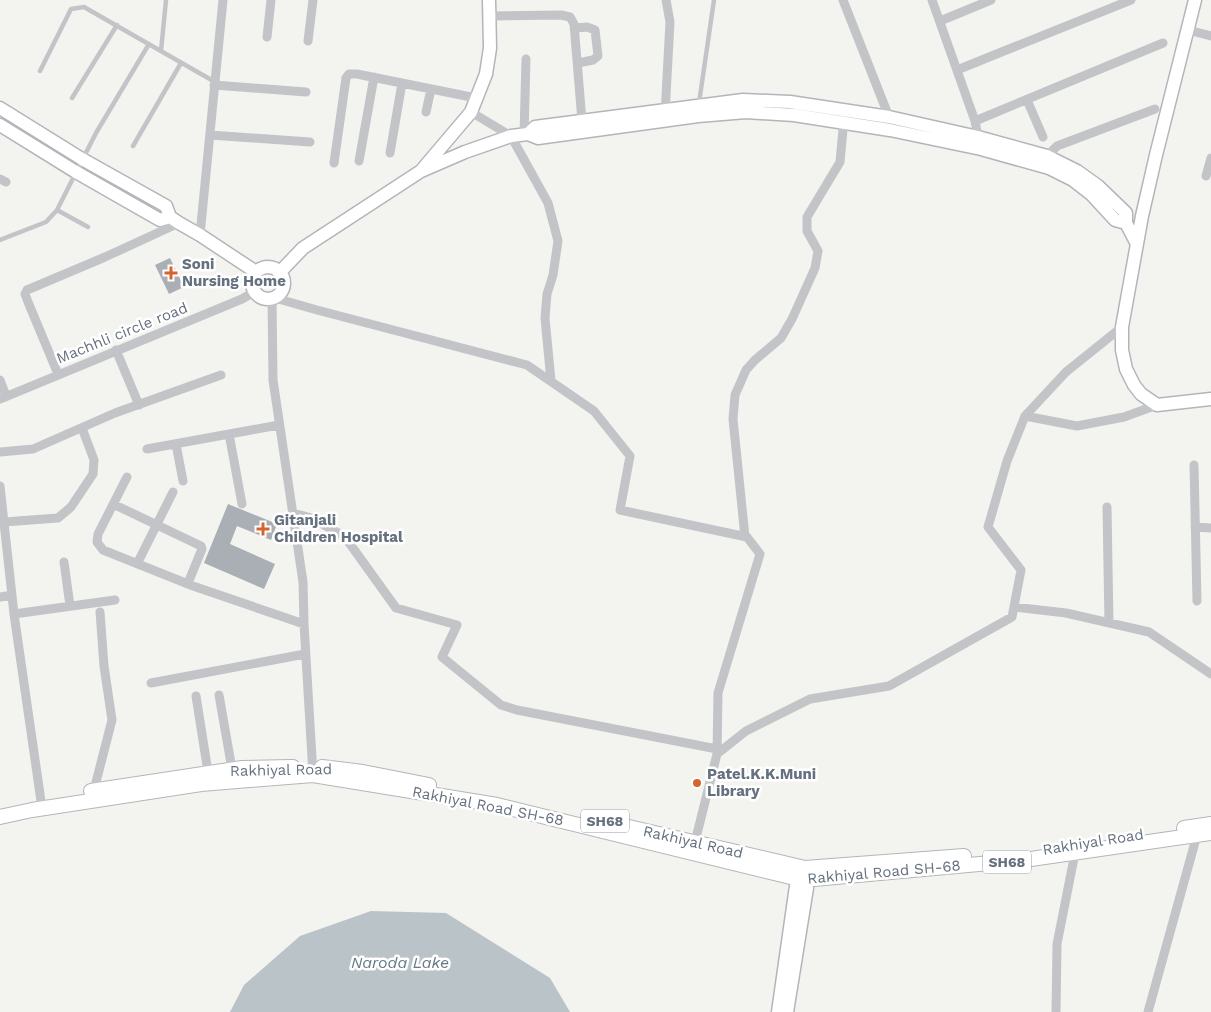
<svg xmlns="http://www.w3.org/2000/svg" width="1211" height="1012" font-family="'Work Sans',sans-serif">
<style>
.water{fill:#bac3c8}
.building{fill:#a9afb4}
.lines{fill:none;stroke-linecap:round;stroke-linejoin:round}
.secondary-casing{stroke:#b2b6ba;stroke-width:15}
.primary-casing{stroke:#b3b6b9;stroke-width:16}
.lane{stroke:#c2c4c8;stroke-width:4.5}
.street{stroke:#c2c4c8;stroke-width:9}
.secondary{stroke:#fff;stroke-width:12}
.primary{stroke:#fff;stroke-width:14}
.poi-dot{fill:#d5642e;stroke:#fff;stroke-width:2}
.labels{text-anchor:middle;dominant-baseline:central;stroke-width:5;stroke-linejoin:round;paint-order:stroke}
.shield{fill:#fff;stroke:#939ca5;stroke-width:1}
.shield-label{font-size:14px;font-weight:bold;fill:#65717f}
.poi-label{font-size:15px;font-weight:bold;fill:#65717f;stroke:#fff;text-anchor:start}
.street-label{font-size:15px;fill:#65717f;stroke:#fff}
.water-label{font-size:16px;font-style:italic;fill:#657883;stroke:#fff}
</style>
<rect width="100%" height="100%" fill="#f3f3f0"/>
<path class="water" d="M371,911L446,913L550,978L570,1012H230L244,985L300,936Z"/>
<path class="building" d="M170,258L184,287L169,294L155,265Z
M228,504L277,524L271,540L237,526L230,544L275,564L264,589L204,563Z"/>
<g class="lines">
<defs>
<path id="secondary" d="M1195,0L1156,155L1142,216L1122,327V350L1126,369L1134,385L1141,394L1157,405L1211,399
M0,108L82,159L166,206L170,217L179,223L200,235L256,272
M0,125L76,172L160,220L170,217
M528,134L535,127L743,100L790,102L889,117L978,137L1047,156L1077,171L1098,186L1126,213V223L1137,244
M421,171L465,152L511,136L528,134L538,138L698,116L746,112L794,115L890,130L981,149L1049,168L1073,180L1091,194L1115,220L1126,223
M252 283a16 16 0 1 1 32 0a16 16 0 1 1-32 0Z
M280,272L303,248L421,171L471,112L486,74L490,48L489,0
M778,1012L796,886L803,880L804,871
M787,1012L807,888L803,880"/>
<path id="primary" d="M322,767L363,772L429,785
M91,791L242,768L293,767
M0,817L32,810L201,784L313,775L497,805L803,880L1024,860L1211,833
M590,818L805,868L964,856
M1184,828L1211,824"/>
</defs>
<use href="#secondary" class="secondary-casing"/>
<use href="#primary" class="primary-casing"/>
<path class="lane" d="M161,51L166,0
M40,71L71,9L84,7L215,82
M72,98L117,25
M699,103L714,0
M133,146L181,63
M57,210L88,227
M0,240L46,222L57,210L96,133L149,44"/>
<path class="street" d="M843,0L889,117
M932,0L975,121L978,137
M491,16L561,15L570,17L574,24L582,121
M940,21L991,0
M575,28L587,27L595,30L598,56L593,60L578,63
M1188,30L1211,36
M267,37L271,0
M308,41L313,0
M957,70L1131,0
M214,85L306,92
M1027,100L1043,137
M426,112L431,89
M471,112L511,136L548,203L558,241L553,275L547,294L545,318L551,381
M665,114L670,22L666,0
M975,121L1163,43
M210,135L310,142
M524,135L526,59
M390,153L402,83
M1047,156L1057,146L1155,109
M359,161L374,77
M334,163L346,78L349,74H357L476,98
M1206,176L1211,158
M0,179L6,182
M200,235L223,0
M275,298L317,310L527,365L594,411L630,456L620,510L747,537L760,554L718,693L717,754L694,846
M272,299L273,380L303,582L304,624L313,775
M116,350L139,405
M58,374L28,302L25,294L27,290L105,257L179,223
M0,380L6,396
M0,399L242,299L254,292
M1025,416L1077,426L1124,417L1157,405
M229,434L242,504
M176,444L183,481
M147,449L279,425
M0,452L33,449L115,413L221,375
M1194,465L1197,601
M127,477L98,534L97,542L103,550L193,586L304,624
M0,486L14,614L42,808
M113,504L201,546L202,549L188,583
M1107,507L1109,623
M293,513L312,518L345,537L396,608L457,625L442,657L501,705L517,710L717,749
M4,522L58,518L71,507L93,474L94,460L82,428
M1195,527L1211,528
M745,537L733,419L735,395L746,370L755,360L781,338L792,319L815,268L818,251L807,231V217L840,162L844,119
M64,562L70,606
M137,564L173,492
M0,597L12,595
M1014,607L1066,613L1149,632L1211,674
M14,614L115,600
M151,683L305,654
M219,695L232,769
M196,696L208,772
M717,754L746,731L810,699L889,686L1012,617L1021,570L988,527L1007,461L1025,416L1066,372L1122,327
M94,790L112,720L104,666L100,612
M1056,1012L1057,944L1075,853L1074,845
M1148,1012L1197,835"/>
<use href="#secondary" class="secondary"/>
<use href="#primary" class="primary"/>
</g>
<g class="poi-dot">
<path d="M168.5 265.5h5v5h5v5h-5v5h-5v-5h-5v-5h5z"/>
<path d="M260.5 521.5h5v5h5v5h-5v5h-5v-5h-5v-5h5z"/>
<circle cx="697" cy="783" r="5"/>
</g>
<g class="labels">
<g class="shield">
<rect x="581" y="809.5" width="48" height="23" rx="4"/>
<rect x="983" y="850.5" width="48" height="23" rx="4"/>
</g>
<g class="shield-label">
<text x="605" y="821">SH68</text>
<text x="1007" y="862">SH68</text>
</g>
<g class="poi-label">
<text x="182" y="264">Soni<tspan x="182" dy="17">Nursing Home</tspan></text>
<text x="274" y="520">Gitanjali<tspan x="274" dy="17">Children Hospital</tspan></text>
<text x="707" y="774">Patel.K.K.Muni<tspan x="707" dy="17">Library</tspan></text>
</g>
<g class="street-label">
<text transform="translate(122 333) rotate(-22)">Machhli circle road</text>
<text transform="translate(281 770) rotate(-1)">Rakhiyal Road</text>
<text transform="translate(488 806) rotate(11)">Rakhiyal Road SH-68</text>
<text transform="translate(693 842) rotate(13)">Rakhiyal Road</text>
<text transform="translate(1093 842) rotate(-9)">Rakhiyal Road</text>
<text transform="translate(884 872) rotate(-5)">Rakhiyal Road SH-68</text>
</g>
<g class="water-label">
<text x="400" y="962">Naroda Lake</text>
</g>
</g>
</svg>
